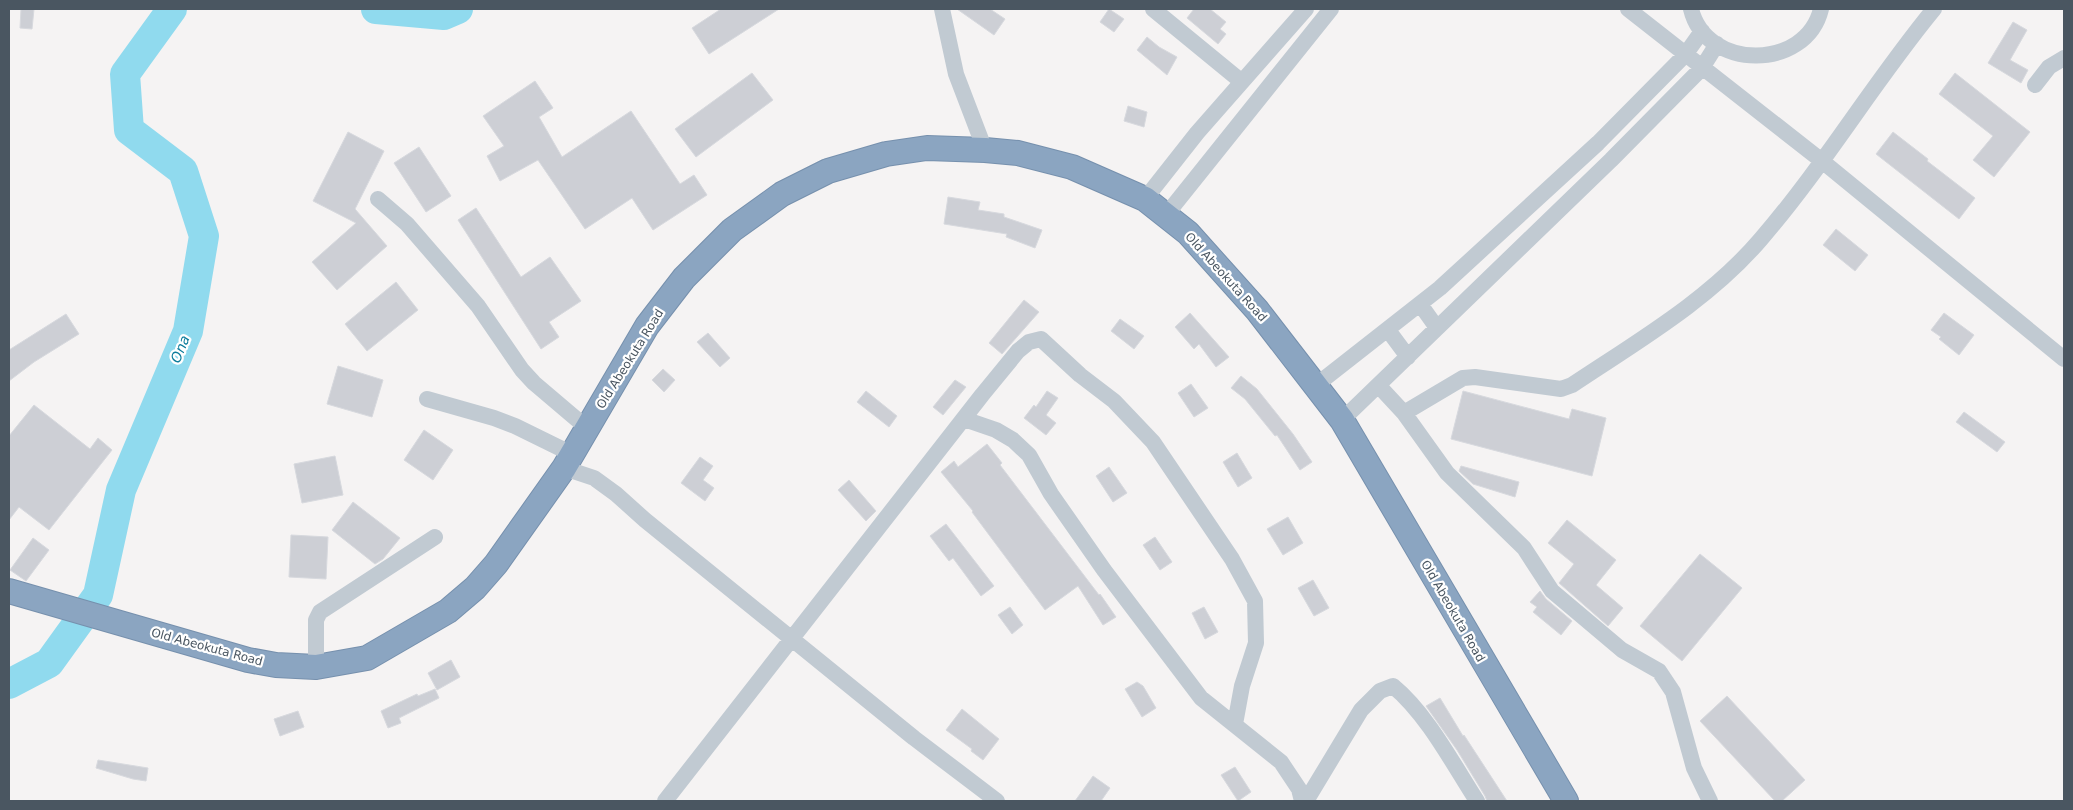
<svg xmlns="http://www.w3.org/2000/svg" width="2073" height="810" font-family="'DejaVu Sans',sans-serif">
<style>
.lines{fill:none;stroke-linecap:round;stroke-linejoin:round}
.river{stroke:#90daee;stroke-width:30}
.building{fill:#cdcfd5;stroke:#d7d9de}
.highway-casing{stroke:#7690ad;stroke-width:26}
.minor{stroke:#c1cad2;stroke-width:16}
.highway{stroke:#8ba5c1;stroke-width:24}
.labels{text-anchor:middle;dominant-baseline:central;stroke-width:4.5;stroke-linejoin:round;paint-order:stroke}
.street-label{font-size:12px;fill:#4a5661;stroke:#fff}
.water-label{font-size:14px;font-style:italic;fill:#0c7c9b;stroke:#fff}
</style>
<rect width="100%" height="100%" fill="#f5f3f3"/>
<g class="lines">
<path class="river" d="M376,9L444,15L458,9
M9,684L49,663L98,595L121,490L188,331L204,236L183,171L129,130L125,74L172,9"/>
</g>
<path class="building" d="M21,9H34L32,29L20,28Z
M721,9H779L709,54L692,28Z
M957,9H990L1005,19L994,35Z
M1109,9L1124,19L1114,32L1100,22Z
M1194,9H1210L1226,22L1220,29L1226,34L1218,44L1187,18Z
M2013,22L2027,30L2010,60L2028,70L2021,83L1988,63Z
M1147,37L1159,47L1177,57L1167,75L1137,50Z
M752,73L773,100L696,157L675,129Z
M1955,73L2030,132L1994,177L1973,160L1993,136L1939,94Z
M535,81L553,108L539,117L562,157L631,111L680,184L694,175L707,195L653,230L632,198L585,229L538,160L500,181L487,156L504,146L483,116Z
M1128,106L1147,112L1144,127L1124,121Z
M348,132L384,151L355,209L387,246L337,290L312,262L356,223L313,201Z
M1893,132L1928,159L1927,161L1975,198L1959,219L1876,154Z
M419,147L451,196L426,212L394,163Z
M948,197L980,202L978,210L1004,214V217L1042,230L1035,248L1006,237L1007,234L944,224Z
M476,208L521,277L550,257L581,301L549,322L559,337L541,349L458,220Z
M1836,229L1868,255L1855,271L1823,245Z
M396,282L418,310L367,351L345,324Z
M1024,300L1039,312L1002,354L989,343Z
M1190,313L1229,357L1216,367L1199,344L1194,349L1175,327Z
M1944,313L1974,335L1959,355L1939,339L1941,337L1931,330Z
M66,314L79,334L34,362L9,381V350Z
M1120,319L1144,336L1134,349L1111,331Z
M708,333L730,358L720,367L697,342Z
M338,366L383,380L372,417L327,404Z
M663,369L675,380L664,392L652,380Z
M1241,376L1257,389L1293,434L1312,462L1300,470L1277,435L1275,436L1245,399L1231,388Z
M955,380L966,387L943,415L933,407Z
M1191,384L1208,408L1194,417L1178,393Z
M866,391L897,416L889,427L857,402Z
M1047,391L1058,398L1046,415L1056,423L1046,435L1024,418L1034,405L1036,407Z
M1463,391L1569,419L1572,409L1606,418L1592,476L1451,439Z
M34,405L90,449L98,438L112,450L49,530L19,507L9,520V436Z
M1964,412L2005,442L1997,452L1956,422Z
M424,430L453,450L433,480L404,460Z
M987,444L1002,463L1000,465L1099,595L1100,594L1116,617L1103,625L1078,586L1045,610L972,512L973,511L941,472L954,461L958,467Z
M1237,453L1252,478L1238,487L1223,462Z
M335,456L343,495L302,503L294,464Z
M700,457L713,466L703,480L714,488L705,501L681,483Z
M1461,466L1519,482L1515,497L1473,484L1459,471Z
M1109,467L1127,493L1113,502L1096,476Z
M849,480L876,511L866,521L838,490Z
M353,502L400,538L383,559L375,564L332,530Z
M1288,517L1303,543L1283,555L1267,529Z
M1567,520L1616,560L1596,585L1623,608L1608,626L1559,583L1574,564L1548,543Z
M946,524L994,586L981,596L953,558L949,561L930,536Z
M291,535L328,537L326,579L289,577Z
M1155,537L1172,562L1160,570L1143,545Z
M33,538L49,550L26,581L10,570Z
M1700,554L1742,588L1682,661L1640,626Z
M1313,580L1329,608L1314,616L1298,588Z
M1540,591L1546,599L1572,621L1561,635L1533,612L1537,607L1530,602Z
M1010,607L1023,625L1012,634L998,615Z
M1204,607L1218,632L1205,639L1192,613Z
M451,660L460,677L437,690L428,673Z
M1137,682L1143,686L1156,708L1142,717L1125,689Z
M435,689L439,698L399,718L401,723L388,728L381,711L417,694L418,696Z
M1727,696L1805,780L1782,801H1775L1700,721Z
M1440,698L1463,736L1464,735L1507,801H1487L1485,796L1457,750L1426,706Z
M962,709L999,739L983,760L971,751L972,749L946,730Z
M298,711L304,727L280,736L274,719Z
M98,760L148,768L146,781L133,779L96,768Z
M1235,767L1251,792L1238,801L1221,775Z
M1093,776L1110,788L1101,801H1075Z"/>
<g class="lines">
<defs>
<path id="highway" d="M9,591L248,660L276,665L316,667L367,658L448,611L475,588L496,564L564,468L647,326L684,278L732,230L782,194L828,171L886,154L927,148L985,150L1018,153L1072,167L1145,199L1188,233L1257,310L1342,420L1566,801"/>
</defs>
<use href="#highway" class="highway-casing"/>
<path class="minor" d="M942,9L956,74L985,150
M1153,9L1242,82
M1628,9L1822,161L2064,359
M1691,9C1706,71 1806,71 1821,9
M2035,85L2049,67L2064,58
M378,199L407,224L478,306L522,370L534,383L587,428
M1145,199L1197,133L1306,9
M1166,215L1331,9
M1420,304L1437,328
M1388,330L1408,357
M1378,385L1404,413L1447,473L1524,548L1552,591L1622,650L1659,671L1673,692L1694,768L1710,801
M1315,386L1440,288L1598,143L1685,55L1702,31
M427,399L494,418L515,426L572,454
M1404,413L1463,378L1475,377L1561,389L1572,385C1638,341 1709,300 1761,239C1824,166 1873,83 1934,9
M964,419L996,430L1013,440L1029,455L1051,494L1104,570L1201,698L1281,762L1299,789L1302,801
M1342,420L1611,160L1702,68L1717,44
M564,468L594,478L616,494L645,520L914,738L997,801
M316,667V620L320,612L435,537
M665,801L982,395L1018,351L1029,342L1041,339L1080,375L1114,401L1153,442L1232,559L1255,601L1256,643L1242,686L1235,724
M1306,801L1361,710L1380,691L1393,686C1427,714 1453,764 1477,801"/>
<use href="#highway" class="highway"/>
</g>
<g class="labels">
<g class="street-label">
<text transform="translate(1226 277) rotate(48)">Old Abeokuta Road</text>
<text transform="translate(630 359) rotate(-58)">Old Abeokuta Road</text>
<text transform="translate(1453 611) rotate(60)">Old Abeokuta Road</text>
<text transform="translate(207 647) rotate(15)">Old Abeokuta Road</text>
</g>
<g class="water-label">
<text transform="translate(180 349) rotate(-68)">Ona</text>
</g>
</g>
<rect width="2073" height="810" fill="none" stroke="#4a5661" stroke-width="20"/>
</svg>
